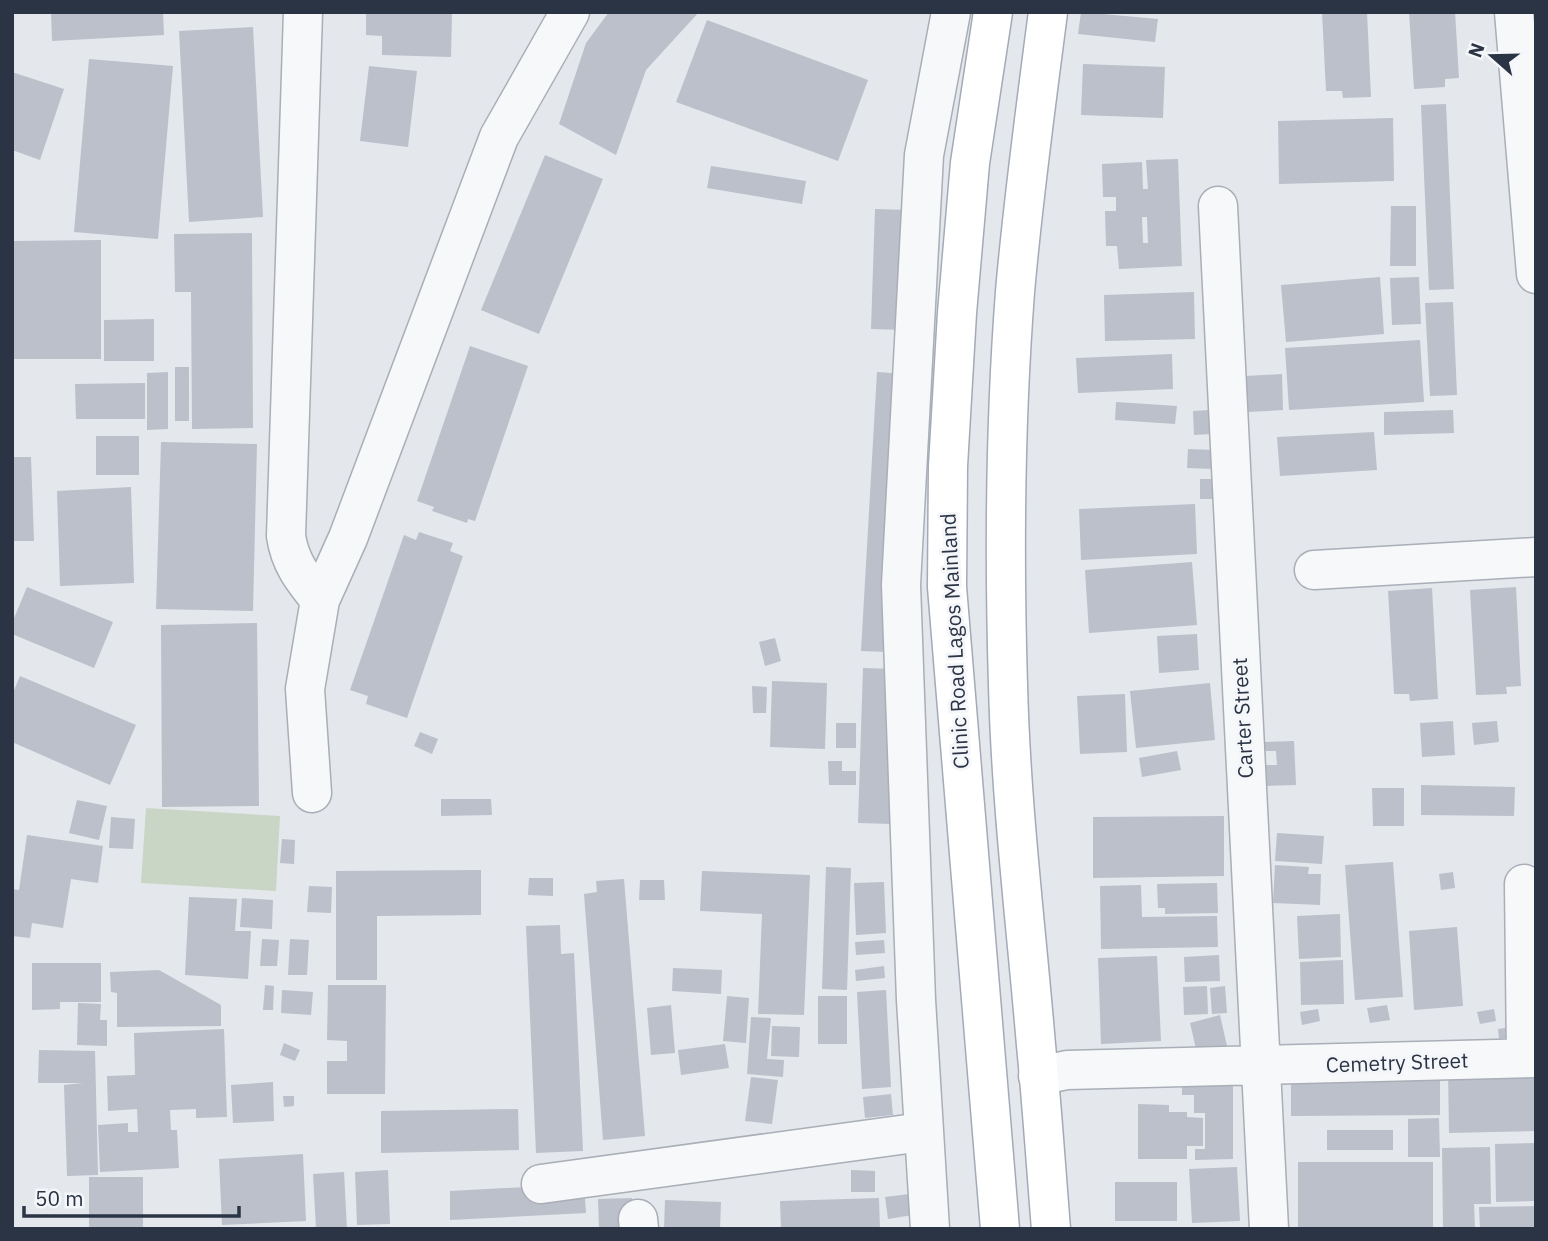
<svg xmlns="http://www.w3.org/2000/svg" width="1548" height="1241" font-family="'IBM Plex Sans',sans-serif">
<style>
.green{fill:#c9d6c5}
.building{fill:#bbc0ca;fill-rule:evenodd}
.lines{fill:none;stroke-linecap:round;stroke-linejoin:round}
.minor-casing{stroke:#a9aeb7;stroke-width:41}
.major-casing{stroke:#a3abb8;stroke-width:41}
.minor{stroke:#f7f8fa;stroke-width:38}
.major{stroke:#fff;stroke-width:38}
.labels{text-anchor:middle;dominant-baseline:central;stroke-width:6;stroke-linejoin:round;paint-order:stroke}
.street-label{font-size:21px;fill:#2b3445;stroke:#f4f6f9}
</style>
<rect width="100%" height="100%" fill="#e4e7ec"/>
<path class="green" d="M146,808L280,816L276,891L141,883Z"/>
<path class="building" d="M51,12H163L164,35L52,41Z
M366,12H452L451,57L382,55V36L366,35Z
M609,12H699L646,70L616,155L559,124L586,43Z
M1081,12L1158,19L1155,42L1078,34Z
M1322,12H1367L1371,97L1343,98L1342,91H1326Z
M1409,12H1455L1459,78L1445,79V87L1414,89Z
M707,20L868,80L838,161L676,102Z
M253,27L263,217L189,222L179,31Z
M89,59L173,66L158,239L74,232Z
M1083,64L1165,67L1163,118L1081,115Z
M369,66L417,71L408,147L360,141Z
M12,72L64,89L40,160L12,150Z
M1446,104L1454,289L1429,290L1421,105Z
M1393,118L1394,181L1279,184L1278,121Z
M545,155L603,179L539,334L481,310Z
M1178,159L1182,266L1119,269L1117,246H1106L1105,211H1116V197H1103L1102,164L1142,162L1143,189H1148L1146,160ZM1142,217H1147L1148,243H1143Z
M711,166L806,181L802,204L707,188Z
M1391,206H1416V266H1390Z
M875,209L908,210L904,330L871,329Z
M252,233L253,428L192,429L191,292H175L174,234Z
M101,240V359H12V241Z
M1380,277L1384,334L1286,342L1281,285Z
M1419,277L1421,324L1392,325L1390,278Z
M1194,292L1195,339L1105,341L1104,295Z
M1453,302L1457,395L1430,396L1425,303Z
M154,319V361H104V320Z
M1420,340L1424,402L1289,410L1285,348Z
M470,346L528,366L475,521L468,519L467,523L432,511L434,507L417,501Z
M1172,354L1173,389L1078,393L1076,358Z
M175,367H189V421H175Z
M168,372V429L147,430V373Z
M877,372L904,374L888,652L861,651Z
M1282,374L1283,410L1248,412L1246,376Z
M145,383V419H76L75,384Z
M1116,402L1177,406L1175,424L1115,420Z
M1210,410L1211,434L1194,435L1193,411Z
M1453,410L1454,433L1384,435V412Z
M1374,432L1377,470L1280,476L1277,437Z
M96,436H139V475H96Z
M161,442L257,444L253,611L156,609Z
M1188,449L1214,450L1213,469L1187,468Z
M12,457H31L34,541H12Z
M1200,479H1220V499H1200Z
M131,487L134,583L60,586L57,491Z
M1195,504L1197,554L1081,560L1079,509Z
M419,532L453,543L450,551L463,556L407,718L366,704L368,696L350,690L404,535L416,540Z
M1192,562L1197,625L1089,633L1085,570Z
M27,587L113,622L94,668L12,634V623Z
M1516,587L1521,686L1506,687L1507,694L1476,695L1470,590Z
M1432,588L1438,699L1410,701L1409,694H1394L1388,591Z
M257,623L259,806L162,807L161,625Z
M1197,634L1199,670L1159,673L1157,636Z
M775,638L781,661L765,666L759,642Z
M863,668L897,669L892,824L858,823Z
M20,676L136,725L110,785L12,742V695Z
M772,681L827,683L825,749L770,747Z
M1210,683L1215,740L1136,748L1130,691Z
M752,686L767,687L766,713H753Z
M1125,694L1127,752L1080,754L1077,696Z
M1453,721L1455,755L1422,757L1420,723Z
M1497,721L1499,742L1474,745L1472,723Z
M836,723H856V748H836Z
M420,732L438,739L432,754L414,746Z
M1294,741L1296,785L1266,786L1265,765H1277L1276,751H1265V742Z
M1177,751L1181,770L1142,777L1139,758Z
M828,761H842V771H856V785H829Z
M1421,785L1515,787L1514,816L1421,815Z
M1372,788H1404V826H1373Z
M441,799H491L492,815L441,816Z
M77,800L107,806L99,840L69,833Z
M1224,816V876L1093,878V817Z
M111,817L135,819L133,849L109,848Z
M1277,833L1324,836L1322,864L1275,861Z
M27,835L103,846L98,883L71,879L63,928L32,923L30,938L12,936V889L19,890Z
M282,839L295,840L294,864L280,863Z
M1393,862L1403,997L1355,1000L1345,865Z
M1275,865L1309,867L1308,874H1321L1320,905L1273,903Z
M826,867L851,868L847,990L822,989Z
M481,870V915L377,916V980H336V871Z
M702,871L810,875L804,1015L758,1014L762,914L700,911Z
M1453,872L1455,888L1441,890L1439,874Z
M529,878H553V896L528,895Z
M624,879L645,1136L603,1140L584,894L597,892L596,881Z
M640,880H664L665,900H639Z
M884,882L886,933L856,935L854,883Z
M1217,883L1218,913L1165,914V908H1158L1157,884Z
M1141,885L1142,917L1217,916L1218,947L1101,949L1100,886Z
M309,886L332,887L331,913L307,912Z
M189,897L237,899L235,931H251L248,979L185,975Z
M242,898L273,900L272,929L240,927Z
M1340,914L1341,957L1299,959L1297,916Z
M560,925L561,954L574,953L583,1151L536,1153L526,926Z
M1457,927L1463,1006L1414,1010L1409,931Z
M262,939L279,940L277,966H260Z
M290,939L309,940L307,975H288Z
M884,940L885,953L856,955L855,942Z
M1219,955L1220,981L1185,982L1184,957Z
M1157,956L1161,1041L1101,1044L1098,958Z
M1343,960L1344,1004L1301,1005L1300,962Z
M32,963H101V1002H60V1009L32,1010Z
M884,966L885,978L856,981L855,970Z
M673,968L722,970L721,994L672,991Z
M159,970L221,1005V1026L117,1027V993L111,992L110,972Z
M265,985L274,986L273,1010H263Z
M328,985H386L385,1094H327V1061H347V1041L327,1040Z
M1207,986L1208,1014L1184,1015L1183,987Z
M1225,986L1227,1013L1212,1014L1210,988Z
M282,990L313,992L311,1015L281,1013Z
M886,990L891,1087L862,1089L857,992Z
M727,996L749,998L746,1043L723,1041Z
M818,996H847V1044H818Z
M78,1003L101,1004L100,1020H107V1046L77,1045Z
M671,1005L675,1053L651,1055L647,1008Z
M1387,1005L1390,1020L1370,1023L1367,1008Z
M1318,1009L1320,1021L1302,1025L1300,1012Z
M1494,1009L1496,1021L1480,1024L1477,1012Z
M1220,1015L1227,1046L1197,1053L1190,1023Z
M751,1017L771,1018L767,1059L784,1060L783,1077L747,1074Z
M772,1026L800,1027L799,1057L771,1056Z
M1512,1027V1038L1499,1039L1498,1029Z
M224,1029L227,1117L196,1118V1109L170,1110L171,1130H177L179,1168L100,1172L98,1125L128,1123V1132H138L137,1109L108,1111L107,1076L135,1075L134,1033Z
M284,1043L300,1050L295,1061L280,1055Z
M725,1044L729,1068L681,1075L678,1050Z
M39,1050L95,1051L98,1175L67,1176L64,1085L83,1083H38Z
M1536,1066V1131L1449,1133L1448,1068Z
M751,1077L778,1080L772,1124L745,1121Z
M1291,1078H1440V1115L1291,1116Z
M273,1082L274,1121L233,1123L231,1085Z
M1182,1083H1233V1159L1195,1160V1149H1205V1113H1194V1095H1182Z
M891,1094L893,1115L865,1118L863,1097Z
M283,1096H294V1106L284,1107Z
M1138,1104L1169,1105V1112H1187V1117L1203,1118V1146H1187V1159H1138Z
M518,1109L519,1150L381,1153V1111Z
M1439,1118L1440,1157H1408V1119Z
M1327,1130H1393V1150H1327Z
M1536,1143V1201L1496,1202L1495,1144Z
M1490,1147L1491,1204H1474L1475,1229H1443L1442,1148Z
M303,1154L306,1221L222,1225L219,1159Z
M1298,1162H1433V1229H1298Z
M1237,1167L1240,1221L1192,1223L1189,1169Z
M388,1170L390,1224L357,1225L355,1172Z
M851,1170L875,1171V1192H851Z
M344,1172L347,1229H316L313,1174Z
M89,1177H143V1229H89Z
M1115,1182H1177V1221H1115Z
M584,1184L586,1213L450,1220V1191Z
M917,1193L919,1214L888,1219L885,1197Z
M632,1198L633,1229H599L598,1199Z
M879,1198L880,1229H781L780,1201Z
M665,1200L721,1202L720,1229H664Z
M1536,1206V1229H1480L1479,1207Z"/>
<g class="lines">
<defs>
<path id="minor" d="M303,12L286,536C290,563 303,579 320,600
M1514,12L1536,274
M1218,206L1269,1229
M1314,570L1536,557
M312,793L305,689L320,600L348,538L499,137L570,12
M1524,884L1526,1058
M1038,1076L1067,1070L1536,1058
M541,1184L922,1132
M638,1219L639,1229
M930,1229L916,1000L901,585L924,155L951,12"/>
<path id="major" d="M993,12L970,163L957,313L948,466L947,587L1000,1229
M1048,12C1036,105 1023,199 1015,292C1005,423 1004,554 1008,685C1011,806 1026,925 1036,1045C1042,1106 1046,1168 1051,1229"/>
</defs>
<use href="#minor" class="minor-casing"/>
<use href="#major" class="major-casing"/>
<use href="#minor" class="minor"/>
<use href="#major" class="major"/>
</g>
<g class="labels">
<g class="street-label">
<text transform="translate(954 641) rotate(-93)">Clinic Road Lagos Mainland</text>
<text transform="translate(1242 718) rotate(-93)">Carter Street</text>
<text transform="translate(1397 1062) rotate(-2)">Cemetry Street</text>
</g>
</g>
<rect width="1548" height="1241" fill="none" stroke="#2b3445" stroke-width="28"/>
<g transform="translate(1492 56) rotate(290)" stroke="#f4f6f9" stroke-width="5" paint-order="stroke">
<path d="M0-5L12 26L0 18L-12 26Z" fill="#2b3445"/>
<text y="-10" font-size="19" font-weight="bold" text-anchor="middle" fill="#2b3445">N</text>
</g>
<path d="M24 1206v10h215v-10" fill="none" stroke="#2b3445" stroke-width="3.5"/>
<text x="35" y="1206" font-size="21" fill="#2b3445" stroke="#f4f6f9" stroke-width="5" paint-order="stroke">50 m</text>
</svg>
